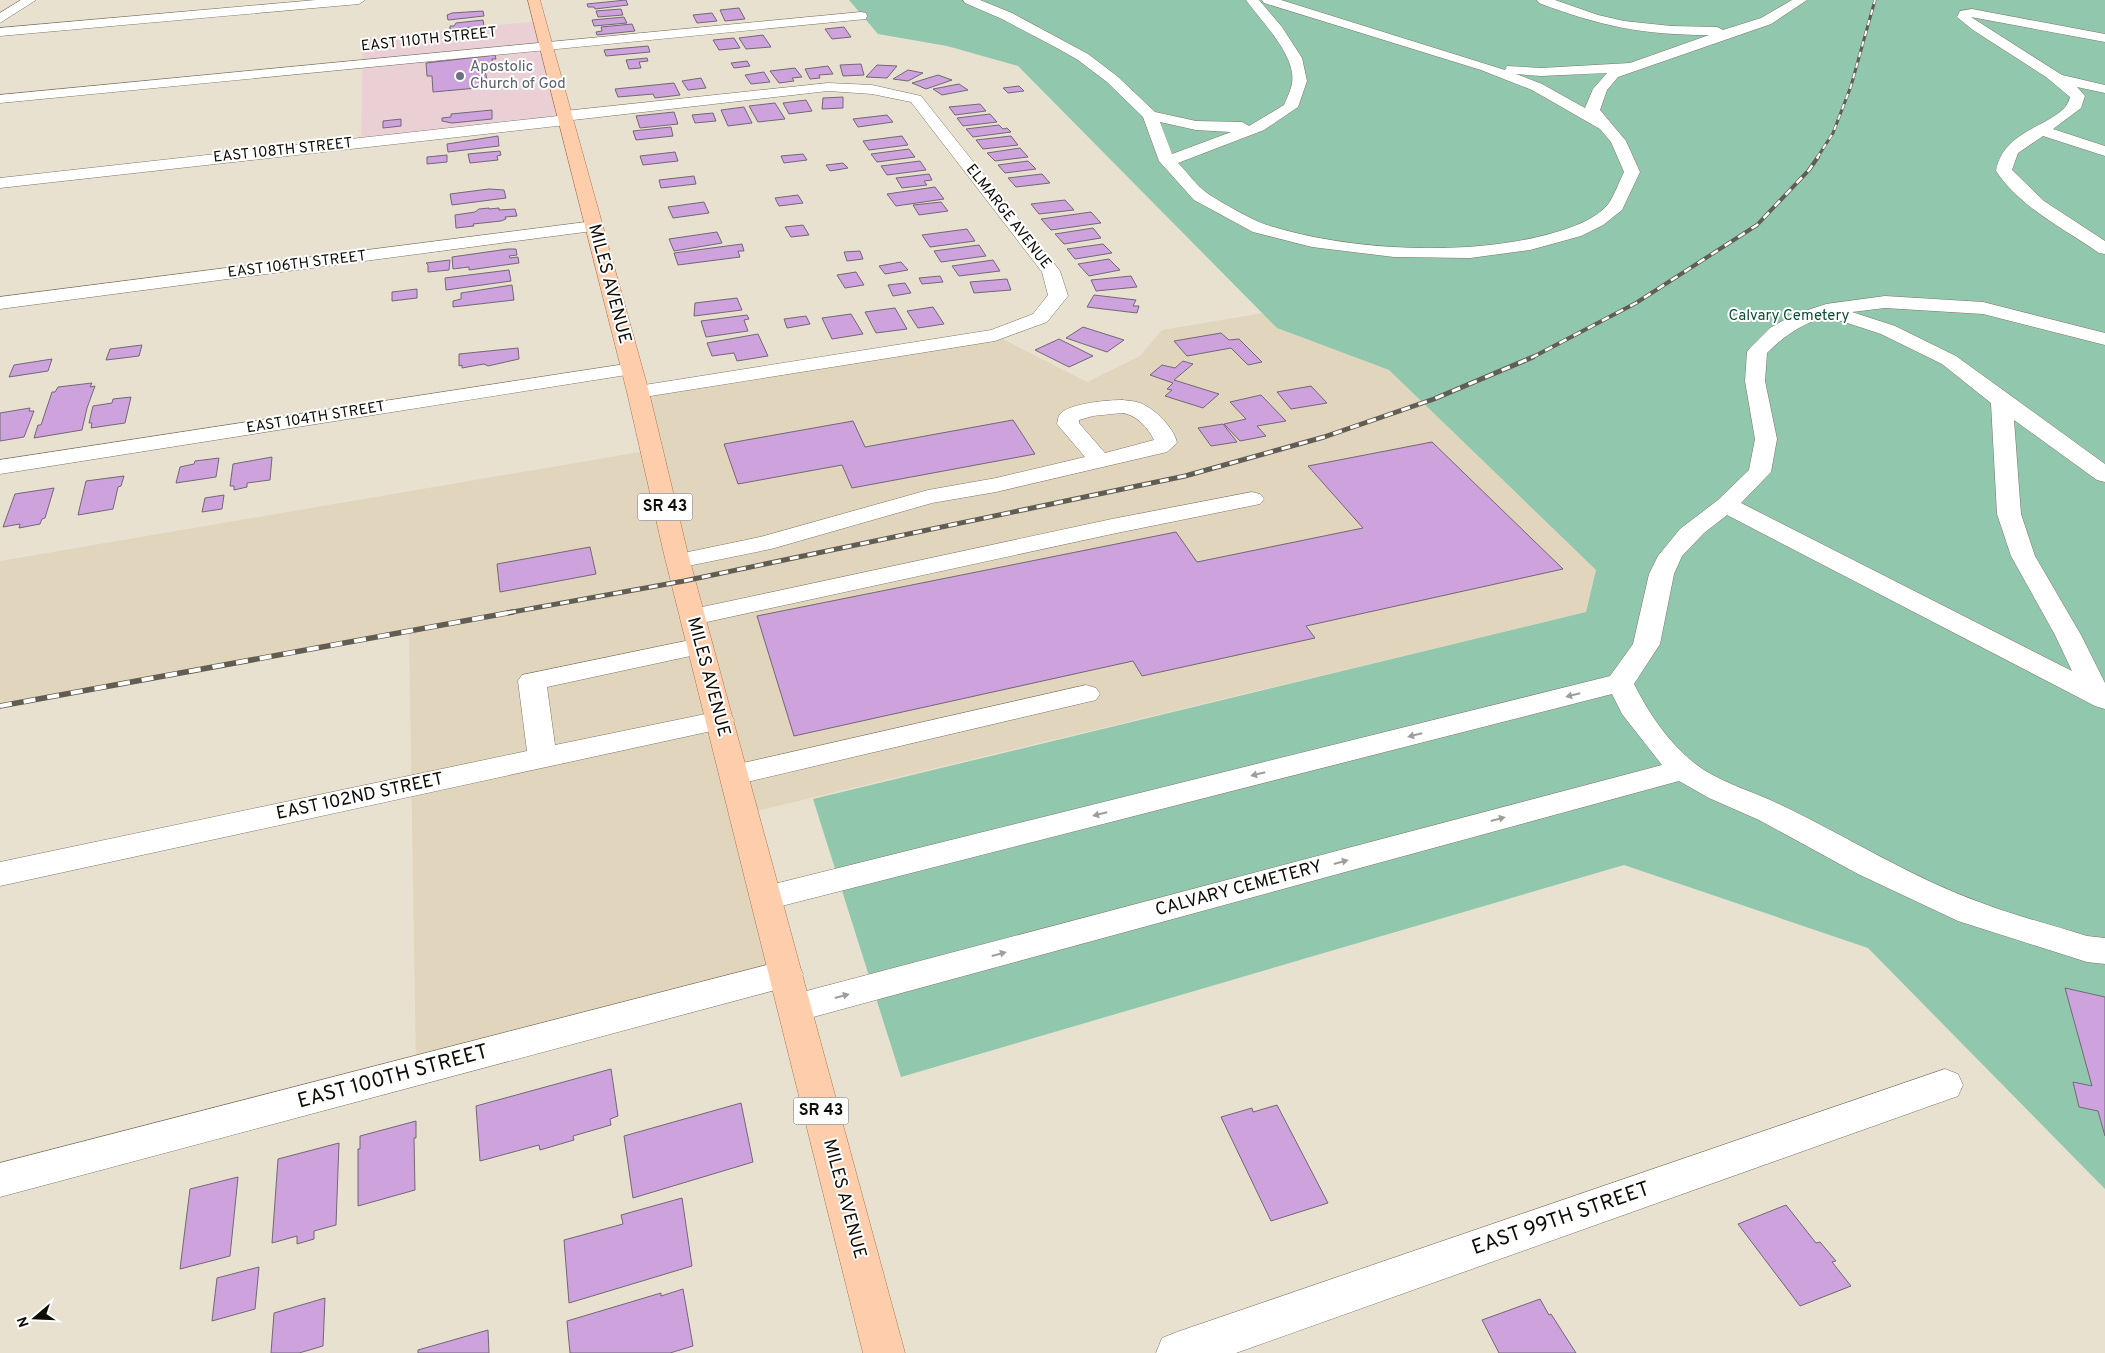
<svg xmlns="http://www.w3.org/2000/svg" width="2105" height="1353" font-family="Overpass,sans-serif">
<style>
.commercial{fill:#ead0d5}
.built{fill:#e1d6bd}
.green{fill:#91c7ac}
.building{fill:#cda2dd;stroke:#726876}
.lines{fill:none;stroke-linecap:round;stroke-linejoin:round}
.minor-casing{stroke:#7d7566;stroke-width:1}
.major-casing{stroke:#aa754e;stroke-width:1}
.minor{fill:#fff;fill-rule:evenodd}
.major{fill:#feceac;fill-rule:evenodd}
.rail-far3-casing{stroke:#625d52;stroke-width:3}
.rail-far2-casing{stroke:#625d52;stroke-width:4}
.rail-far1-casing{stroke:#625d52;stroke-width:5}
.rail-casing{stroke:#625d52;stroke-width:5.5}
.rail-far3{stroke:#fff;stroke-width:2;stroke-dasharray:5.5;stroke-linecap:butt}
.rail-far2{stroke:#fff;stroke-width:2.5;stroke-dasharray:8;stroke-linecap:butt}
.rail-far1{stroke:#fff;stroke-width:3;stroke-dasharray:9;stroke-linecap:butt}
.rail{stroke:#fff;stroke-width:4;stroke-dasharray:12;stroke-linecap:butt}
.oneway{fill:#9f9e9c}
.worship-dot{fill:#6b7280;stroke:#fff;stroke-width:2}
.labels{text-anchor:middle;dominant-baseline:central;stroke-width:4;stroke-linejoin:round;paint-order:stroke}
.far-street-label{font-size:15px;fill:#100d07;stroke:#fff}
.far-worship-label{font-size:15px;fill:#5b616d;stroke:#fff;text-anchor:start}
.far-park-label{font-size:15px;fill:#0e4e36;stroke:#fff}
.shield{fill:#fff;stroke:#585651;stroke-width:1}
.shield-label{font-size:16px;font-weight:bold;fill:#100d07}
.street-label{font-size:18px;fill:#100d07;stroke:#fff}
.near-street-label{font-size:21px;fill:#100d07;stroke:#fff}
</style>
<rect width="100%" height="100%" fill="#e9e1cf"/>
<path class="commercial" d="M540,21L566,120L361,142L363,38Z"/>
<path class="built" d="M1263,313L1277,328L1389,370L1596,570L1586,612L744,814L786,974L416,1071L409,632L0,706V561L651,450L638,392L995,335L1087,382L1140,356L1162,330Z"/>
<path class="green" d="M849,0H2105V1189L1868,948L1624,865L901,1077L813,799L1586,612L1596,570L1389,370L1277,328L1018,66L947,46L878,34Z"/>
<path class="building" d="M626,0L628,5L595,9L594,7H588L587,4Z
M739,8L745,19L725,21L720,10Z
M621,9L623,15L598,17L596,11Z
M483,11L484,16L448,20L447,15L452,13Z
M712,13L717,21L697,23L693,15Z
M624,17L627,23L594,26L592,20Z
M483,20L484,26L450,29V26H454L456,23Z
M632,24L635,31L597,35L596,32L602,31L601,27Z
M844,27L851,37L832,39L825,29Z
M763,35L771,47L746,49L739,38Z
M734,38L740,48L719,50L713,40Z
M648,46L650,52L606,56L604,50Z
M495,55L496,59H492L493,69H485L488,87L433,92L432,76H427L426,63Z
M647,58L648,61L639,62L641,68L629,69L626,60Z
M747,61L750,66L734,68L731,63Z
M861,64L864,75L843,76L840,65Z
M877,65L897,66L887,78L866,77Z
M828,66L833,74L819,75L820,78L810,79L805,69Z
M795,68L802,77L792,78L794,81L779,83L770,71Z
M908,70L923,73L908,81L893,79Z
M764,72L770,82L751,84L745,75Z
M938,75L952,80L926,89L912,83Z
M701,78L706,88L688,90L682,81Z
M674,83L680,95L655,98L653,94L618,97L615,89Z
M959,84L968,90L942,95L933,89Z
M1019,86L1024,91L1008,93L1003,88Z
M843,97V108L822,109L823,98Z
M806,100L812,111L789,114L783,103Z
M775,103L785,119L758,122L749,106Z
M980,104L986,111L955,115L949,107Z
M744,107L752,123L728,126L721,110Z
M492,110V119L452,123L442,121V118L451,117V114Z
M674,112L678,124L640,128L636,116Z
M713,113L716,121L695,123L692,115Z
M990,114L997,122L963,126L957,118Z
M887,115L893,122L858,127L853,119Z
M401,119V126L383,128V121Z
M999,125L1003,129L1007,128L1011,132L973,137L966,129Z
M671,127L673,136L636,140L633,131Z
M498,136L499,146L448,152L447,144Z
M902,136L908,145L869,150L863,141Z
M1011,136L1018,145L983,149L976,140Z
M1020,148L1028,157L995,161L987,153Z
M909,149L915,157L877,162L871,154Z
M500,151L501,155L497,156L498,160L470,163L468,154Z
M675,152L678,161L643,165L640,156Z
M803,154L807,160L784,163L781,156Z
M447,155V162L427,164V157Z
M920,161L926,170L887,175L881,166Z
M1028,161L1036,169L1005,173L998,165Z
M843,163L848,168L830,171L826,165Z
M929,174L932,180L924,181L927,185L902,188L896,178Z
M1042,174L1050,183L1016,187L1008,178Z
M694,176L696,184L661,188L659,180Z
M935,187L944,199L896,206L887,194Z
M489,189L504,190L506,198L452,205L450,194Z
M798,195L803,203L779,206L775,198Z
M1065,200L1074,210L1039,214L1031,204Z
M704,202L709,213L673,218L668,207Z
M941,202L948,211L919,215L913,205Z
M489,208V209L499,208V210L515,209L517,216L505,217L506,219L501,221L473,224L474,226L456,228L455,215L475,212L479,209Z
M1091,212L1101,223L1051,230L1041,219Z
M803,225L809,235L791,237L785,227Z
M1093,228L1101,238L1064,244L1055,234Z
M967,229L975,241L930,247L922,235Z
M717,232L722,243L674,251L669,239Z
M742,244L744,251H738L740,257L678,265L674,253Z
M1103,244L1112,253L1075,259L1067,249Z
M979,245L986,256L941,262L934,251Z
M508,249H516L517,255L509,256L510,258L518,257L519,263L469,270V267L453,269L452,257Z
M860,251L863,259L847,261L844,252Z
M1109,259L1120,270L1089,276L1078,264Z
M450,260L449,270L428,272V265L426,263Z
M993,260L1000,271L959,276L952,266Z
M901,262L908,270L885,274L879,266Z
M509,270L511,281L446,290L445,278Z
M856,272L864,285L845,288L837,275Z
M940,276L943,282L922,284L919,278Z
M1131,276L1137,287L1096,291L1091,280Z
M1007,279L1011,290L974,293L970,282Z
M905,283L911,293L893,296L888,285Z
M512,285L514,300L453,307V301L461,299V293Z
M417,289V298L392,301V292Z
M1094,295L1136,300L1133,306H1139L1137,313L1087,307Z
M737,298L742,310L694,316L695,303Z
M933,307L944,324L918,328L907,311Z
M895,308L907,329L876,333L865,312Z
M851,314L863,334L832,339L822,318Z
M747,315L749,319L744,320L748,331L706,337L701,321Z
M806,316L810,324L787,328L784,319Z
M1083,327L1124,340L1107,352L1066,338Z
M1221,333L1229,340L1239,339L1262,362L1248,365L1231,348L1187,356L1174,341Z
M758,334L768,356L737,361L734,353L712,356L707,343Z
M1059,339L1093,356L1069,367L1035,350Z
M142,345L139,356L106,360L110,349Z
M518,348L519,359L488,366L484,364L462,368V365L459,366V354Z
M52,359L48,371L9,377L14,365Z
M1183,361L1193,364L1174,380L1219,394L1203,408L1165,396L1172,390L1167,389L1173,383L1150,375L1162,365L1175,368Z
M92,383L90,387L95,386L87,408L82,430L34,438L38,425H41L52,392H55L58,387Z
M1311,386L1327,403L1291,409L1277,392Z
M1261,395L1286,421L1257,426L1266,436L1240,441L1224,424L1246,419L1230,402Z
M131,397L125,423L91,428L92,423H89L93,406L112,403L113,399Z
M30,408L29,411H34L24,437L0,441V413Z
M1013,420L1035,454L852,488L842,465L738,484L724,444L853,421L865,447Z
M1223,424L1237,442L1211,446L1198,428Z
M1432,442L1563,569L1306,626L1315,638L1142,676L1133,661L794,736L757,616L1176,532L1197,562L1363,528L1308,466Z
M272,457L270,480L247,483V487L234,490V486H230L233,464Z
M219,458L216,477L176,483L180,467L194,464L195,461Z
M124,476L121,486L118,487L113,509L78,515L86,481Z
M54,488L45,518L42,519L40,524L19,528L20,524L3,527L15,494Z
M224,495L222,509L202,512L205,498Z
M590,547L596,574L500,592L497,564Z
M2065,988L2105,997V1136L2098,1111L2079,1107L2073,1082L2092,1086Z
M611,1069L618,1116L610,1119L611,1125L573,1136L574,1140L540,1150L539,1145L480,1161L476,1106Z
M741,1103L753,1162L633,1198L624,1136Z
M1277,1105L1328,1203L1271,1221L1221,1117L1252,1108L1253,1112Z
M416,1121V1138H414L415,1190L358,1206V1149H360V1136Z
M339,1143L336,1225L314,1231V1239L297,1244V1236L272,1243L278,1159Z
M238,1177L230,1256L180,1269L190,1189Z
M682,1198L692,1266L569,1303L564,1240L623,1224L621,1215Z
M1786,1205L1816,1243L1820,1242L1836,1261L1832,1262L1851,1286L1800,1306L1738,1224Z
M259,1267L255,1309L212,1321L217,1278Z
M683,1289L693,1346L670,1353H570L567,1321L661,1293V1296Z
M325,1298L323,1346L299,1353H271L274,1313Z
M1540,1299L1549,1315L1551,1314L1576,1353H1499L1482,1320Z
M488,1330L489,1353H418V1350Z"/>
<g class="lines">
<defs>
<path id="minor" d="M21,0H36L0,23V13Z
M316,0H365L359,4L0,36V28Z
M963,0H980L1012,13L1088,54L1117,76L1155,112L1196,121L1242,122L1249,126L1284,105C1287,98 1291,90 1292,83C1297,56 1260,20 1246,0H1259L1282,27L1302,58L1307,81L1298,107L1264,130L1178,163C1187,172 1196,185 1207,193C1218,201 1254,221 1267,225C1349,251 1470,257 1553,233C1571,228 1597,219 1609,203C1615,194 1619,182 1624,172L1611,142L1600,129L1532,90L1481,70L1264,3L1262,0H1281L1505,70L1507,66L1541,68L1630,63L1709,35C1643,35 1600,26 1539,3L1537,0H1555L1598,15L1624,21L1671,26L1717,27L1723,30L1761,18L1792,0H1807L1771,24L1618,77L1607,90L1600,110L1626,141L1640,172L1622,210L1603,225L1581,236L1530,250L1470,258L1394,257L1312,247L1253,232L1194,200L1159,161L1143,117L1107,82L1078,60L1057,48L1002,19L965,3ZM1607,73L1593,89L1585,108L1542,84L1516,74L1541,76ZM1160,122L1196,130L1231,132L1172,154Z
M1972,9L2105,34V42L1971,17L2062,75L2105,85V93L2077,87L2085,96L2081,108L2053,129L2105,146V156L2043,136L2018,153L2012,170L2044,201L2105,241V254L2099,253C2063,228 2021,208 1996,171C2004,125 2064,126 2070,97L2046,77L1973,30L1957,17L1960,11Z
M861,12L866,13L867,16L866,19L0,103V95Z
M828,83L872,85L921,96L1060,271L1068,296L1047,322L995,341L638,398L630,397L627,392L630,387L638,386L991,330L1033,314L1048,295L1042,272L911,102L872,94L828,91L573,120L571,123L566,125L0,188V178L558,116L560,113L565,111Z
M594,221L600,222L603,226L600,230L0,309V297Z
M1885,296L1983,302L2105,333V345L1983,314L1885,308L1852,312L1895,326L1956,356L2105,464V482L2097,480L2014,420L2021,514L2035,556L2081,635L2105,683V709L2095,706L1727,515L1704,533L1682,556L1674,574L1660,644L1634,684C1648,712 1668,742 1693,762C1717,782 1753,791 1781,805C1848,837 1912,878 1982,903C2016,916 2052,925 2087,936L2105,938V964L2087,962L1958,921L1858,874L1759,820L1709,798L1679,781L795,1022L783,1018L778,1008L783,998L795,994L1662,765L1622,714L1612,694L766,910L755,907L750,898L755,889L766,886L1610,676L1633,644L1649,574L1658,556L1680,529L1718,500L1749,470L1755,439L1745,381L1747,352L1750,348L1770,328L1793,315L1826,304ZM1826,316L1881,334L1942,364L1991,403L1997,514L2011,556L2055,635L2072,671L1741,503L1771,472L1777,439L1765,381L1767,353C1786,334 1801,325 1826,316Z
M632,363L639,365L642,369L639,373L0,474V460Z
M1122,400C1130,401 1139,401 1146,406C1158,412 1175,430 1177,443L1167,452L996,492L932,503L771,549L678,568L669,566L666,561L669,556L760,537L928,490L996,478L1085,457L1057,424C1058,420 1058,416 1061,413C1072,403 1108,400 1122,400ZM1122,413C1136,414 1149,429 1154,440L1105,453L1079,423V420L1093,416Z
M1252,492L1260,494L1264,499L1260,504L1112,534L693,625L684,623L680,617L684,611L693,609L1112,519Z
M700,638L709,640L713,646L709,652L547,687L555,745L720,711L730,713L734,720L730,727L0,886V862L527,751L518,681L522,675Z
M1086,685L1096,688L1100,694L1096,700L734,785L724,782L719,775L724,768L734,765Z
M786,960L798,964L803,974L798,984L0,1197V1163Z
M1945,1069L1958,1074L1963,1085L1958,1096L1236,1353H1156L1162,1338L1177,1332Z"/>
<path id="major" d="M528,0H540L649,392L687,550L905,1353H863L663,550L627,392Z"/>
</defs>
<use href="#minor" class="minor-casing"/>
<use href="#major" class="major-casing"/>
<use href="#minor" class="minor"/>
<use href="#major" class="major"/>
<defs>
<path id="rail-far3" d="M1817,158L1833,133L1851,86L1875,0"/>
<path id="rail-far2" d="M1531,358L1636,303L1757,225L1809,170L1818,157"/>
<path id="rail-far1" d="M507,613L684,581L1185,476L1324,437L1434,399L1533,357"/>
<path id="rail" d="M0,706L513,612"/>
</defs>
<use href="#rail-far3" class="rail-far3-casing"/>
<use href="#rail-far2" class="rail-far2-casing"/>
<use href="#rail-far1" class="rail-far1-casing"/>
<use href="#rail" class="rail-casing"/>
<use href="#rail-far3" class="rail-far3"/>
<use href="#rail-far2" class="rail-far2"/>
<use href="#rail-far1" class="rail-far1"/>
<use href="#rail" class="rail"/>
</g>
<defs><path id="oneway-solid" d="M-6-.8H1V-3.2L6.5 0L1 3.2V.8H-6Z" transform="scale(1.25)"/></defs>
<g class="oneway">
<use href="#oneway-solid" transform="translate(1573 695) rotate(166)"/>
<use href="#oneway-solid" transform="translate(1415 735) rotate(166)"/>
<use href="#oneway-solid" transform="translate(1258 774) rotate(166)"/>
<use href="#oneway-solid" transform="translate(1100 814) rotate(166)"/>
<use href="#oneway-solid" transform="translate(1498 819) rotate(-15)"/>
<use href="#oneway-solid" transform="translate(1341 862) rotate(-15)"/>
<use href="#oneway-solid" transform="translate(999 954) rotate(-15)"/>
<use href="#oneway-solid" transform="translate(842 996) rotate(-15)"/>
</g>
<circle class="worship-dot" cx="460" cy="76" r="5"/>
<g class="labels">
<g class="far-street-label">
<text transform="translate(429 40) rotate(-6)">EAST 110TH STREET</text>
<text transform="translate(283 151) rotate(-6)">EAST 108TH STREET</text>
<text transform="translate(1008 217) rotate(52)">ELMARGE AVENUE</text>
<text transform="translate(297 265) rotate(-7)">EAST 106TH STREET</text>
<text transform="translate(316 418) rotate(-9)">EAST 104TH STREET</text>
</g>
<g class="far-worship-label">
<text x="470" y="67">Apostolic<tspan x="470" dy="17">Church of God</tspan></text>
</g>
<g class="far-park-label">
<text x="1789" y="316">Calvary Cemetery</text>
</g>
<g class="shield">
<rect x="637.5" y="493.5" width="55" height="27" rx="4"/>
<rect x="793.5" y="1097.5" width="55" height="27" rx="4"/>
</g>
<g class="shield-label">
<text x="665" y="507">SR 43</text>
<text x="821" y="1111">SR 43</text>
</g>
<g class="street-label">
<text transform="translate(609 284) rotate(75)">MILES AVENUE</text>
<text transform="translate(708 677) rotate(75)">MILES AVENUE</text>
<text transform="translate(360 797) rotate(-12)">EAST 102ND STREET</text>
<text transform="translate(1239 889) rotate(-15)">CALVARY CEMETERY</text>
<text transform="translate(844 1199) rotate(75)">MILES AVENUE</text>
</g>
<g class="near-street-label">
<text transform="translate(393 1077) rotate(-15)">EAST 100TH STREET</text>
<text transform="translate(1561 1219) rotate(-19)">EAST 99TH STREET</text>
</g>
</g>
<g transform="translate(35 1318) rotate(251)" stroke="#ffffff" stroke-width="4" paint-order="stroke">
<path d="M0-4L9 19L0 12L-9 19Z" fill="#100d07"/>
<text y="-8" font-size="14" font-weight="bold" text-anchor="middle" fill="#100d07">N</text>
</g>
</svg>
